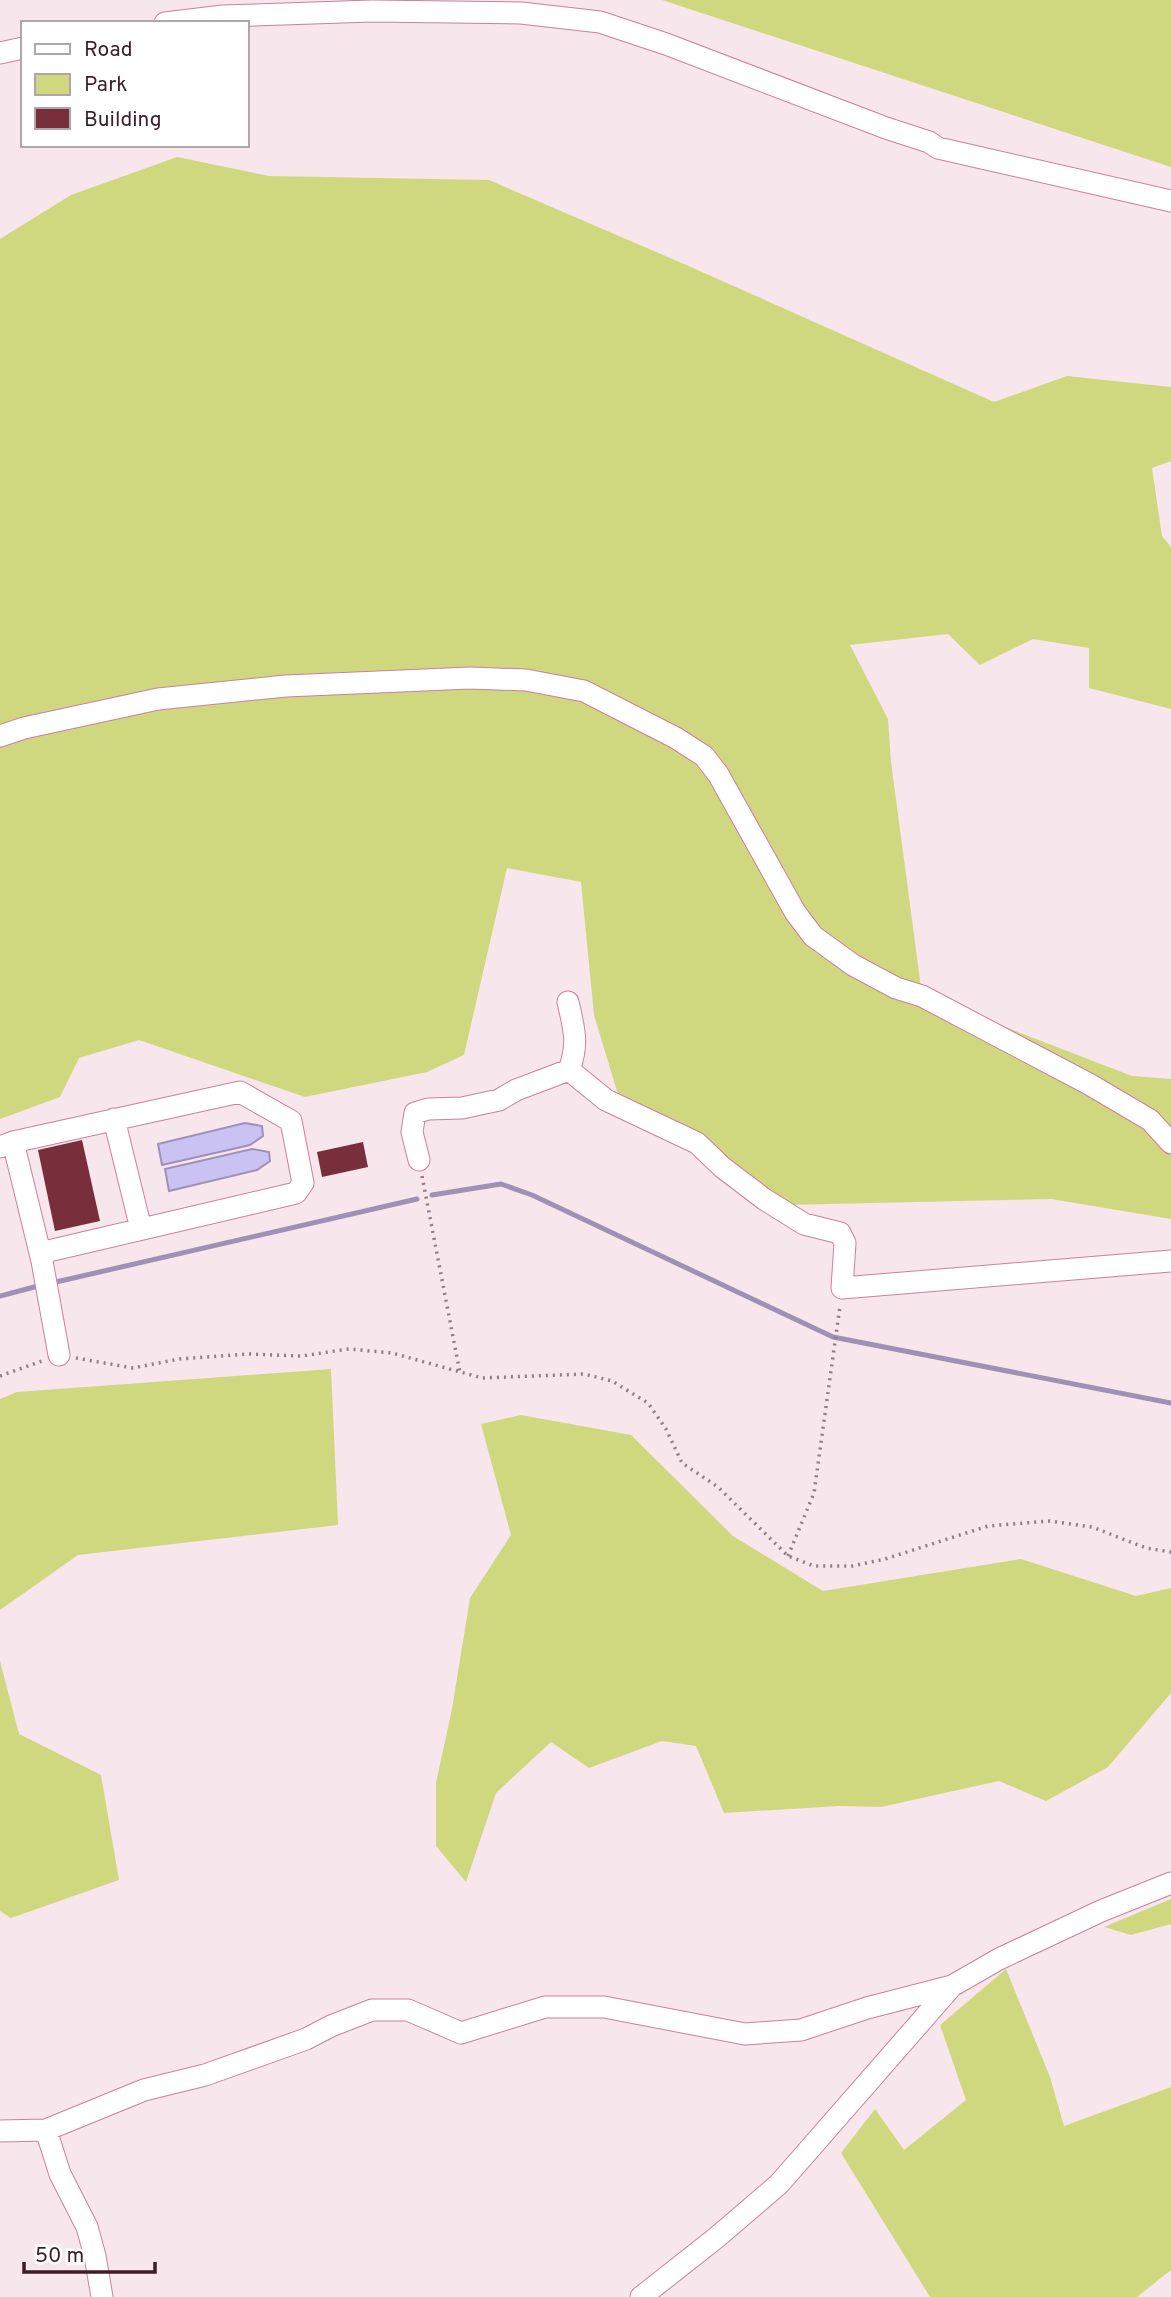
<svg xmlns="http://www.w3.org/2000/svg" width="1171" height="2297" font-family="Overpass,sans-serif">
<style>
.green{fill:#d0d87f}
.water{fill:#cac2f2;stroke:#9f91b6;stroke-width:2}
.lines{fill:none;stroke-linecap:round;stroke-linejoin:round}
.stream{stroke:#9f91b6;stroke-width:5}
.building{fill:#782f3b}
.minor-casing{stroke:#cc7fa0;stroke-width:23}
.path{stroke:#937b85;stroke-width:3.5;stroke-dasharray:2 5;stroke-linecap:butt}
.minor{stroke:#fff;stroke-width:21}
</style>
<rect width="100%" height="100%" fill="#f7e6ec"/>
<path class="green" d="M662,0H1171V167Z
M177,157L269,176L489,180L684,264L994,402L1067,376L1171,387V461L1152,468L1162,536L1171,547V709L1089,688V648L1033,639L980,665L948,634L850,645L888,719L891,762L922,995L1132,1076L1171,1079V1219L1051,1199L785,1205L620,1101L594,1015L581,882L507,868L464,1055L427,1072L305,1097L139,1040L79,1058L60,1097L0,1119V239L71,195Z
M331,1369L338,1525L78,1555L0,1610V1399L17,1392Z
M521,1415L631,1435L733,1536L823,1591L1021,1559L1136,1596L1171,1588V1693L1108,1767L1046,1801L999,1781L881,1807L839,1806L724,1813L696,1746L662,1741L589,1768L551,1742L496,1793L466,1882L436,1846V1783L452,1709L470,1598L511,1535L481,1424Z
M0,1661L19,1734L101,1775L119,1880L11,1918L0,1911Z
M1171,1899V1924L1131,1935L1104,1927Z
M1006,1969L1050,2077L1064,2126L1171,2087V2270L1137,2297H930L841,2153L875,2109L904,2150L966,2100L940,2025Z"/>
<path class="water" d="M245,1123L262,1126L263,1136L250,1145L162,1165L158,1144Z
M252,1149L269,1152L270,1161L257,1170L169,1191L165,1169Z"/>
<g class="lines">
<path class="stream" d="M432,1195L501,1184L532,1195L833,1337L1171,1403
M56,1282L417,1199
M0,1296L38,1286"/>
</g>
<path class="building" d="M82,1140L100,1221L55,1231L38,1150Z
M363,1142L368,1167L322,1177L317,1152Z"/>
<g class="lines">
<defs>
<path id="minor" d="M165,23L223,16L372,11L521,13L600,22L666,44L886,128L929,142L938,148L1171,201
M0,53L23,48
M0,736L24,728L158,699L286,686L470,678L526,680L584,691L676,738L704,756L718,774L795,912L813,936L853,965L896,988L922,996L1089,1084L1150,1120L1171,1143
M568,1002C574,1029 579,1043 569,1070
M114,1119L141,1229
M13,1142L42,1261L59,1355
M0,1147L13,1142L240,1092L291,1121L303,1183L296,1193L40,1253
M419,1160L412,1132L415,1113L428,1109L462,1108L499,1100L516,1090L569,1070L606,1100L697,1143L722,1167L764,1199L804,1224L840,1233L845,1243L842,1288L1171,1261
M46,2130L60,2174L87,2227L95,2256L102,2297
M0,2131L46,2130L144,2090L205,2075L306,2039L331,2026L372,2010H408L461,2033L545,2007H604L745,2034L801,2030L867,2008L952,1986L999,1959L1101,1911L1171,1883
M641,2297L716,2238L779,2184L952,1986"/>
</defs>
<use href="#minor" class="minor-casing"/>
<path class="path" d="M422,1176L460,1373
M76,1358L133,1368L179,1359L248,1354L301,1356L349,1349L392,1353L482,1378L584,1374L612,1381L648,1403L666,1429L682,1463L718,1487L788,1556L814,1566H852L885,1559L988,1526L1050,1521L1092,1527L1146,1548L1171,1552
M0,1376L42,1361
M788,1556L814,1493L840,1306"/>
<use href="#minor" class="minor"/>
</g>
<rect x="21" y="21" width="228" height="126" fill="#ffffff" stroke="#b1a5aa" stroke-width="2"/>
<rect x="35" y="44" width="35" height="10" fill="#ffffff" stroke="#b1a5aa" stroke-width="2"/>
<text x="84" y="56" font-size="21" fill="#3c1e2b">Road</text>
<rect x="35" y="74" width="35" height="21" fill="#d0d87f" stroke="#b1a5aa" stroke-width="2"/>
<text x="84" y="91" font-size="21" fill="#3c1e2b">Park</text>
<rect x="35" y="108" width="35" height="21" fill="#782f3b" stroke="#b1a5aa" stroke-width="2"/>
<text x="84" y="126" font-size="21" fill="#3c1e2b">Building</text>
<path d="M24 2262v10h131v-10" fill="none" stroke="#3c1e2b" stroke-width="3.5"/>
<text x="35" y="2262" font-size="21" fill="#3c1e2b" stroke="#ffffff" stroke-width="5" paint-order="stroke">50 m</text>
</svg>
